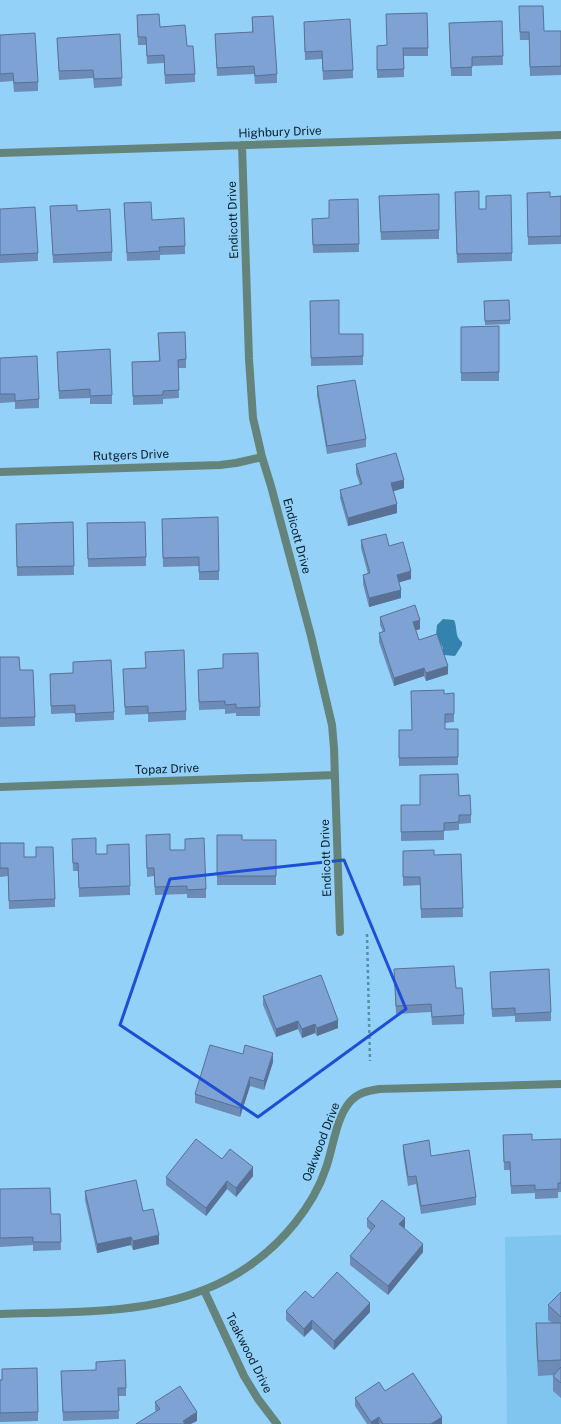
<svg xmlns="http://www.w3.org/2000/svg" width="561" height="1424" font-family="'Public Sans',sans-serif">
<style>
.built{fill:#80c5ef}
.water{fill:#3483af}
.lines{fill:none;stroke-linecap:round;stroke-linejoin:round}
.path{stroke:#5d8ca9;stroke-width:2.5;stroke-dasharray:3 3;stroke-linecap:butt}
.minor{stroke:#64837a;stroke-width:8}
.wall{fill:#6c8bb6}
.shaded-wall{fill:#587194}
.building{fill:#7ea2d4;stroke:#587194}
.marked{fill:none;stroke:#1d4ed8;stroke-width:3;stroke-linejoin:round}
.labels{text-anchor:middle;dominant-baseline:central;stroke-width:3.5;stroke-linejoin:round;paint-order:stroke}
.street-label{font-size:12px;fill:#061f2d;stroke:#94d1f8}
</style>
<rect width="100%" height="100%" fill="#94d1f8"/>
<path class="built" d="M561,1235V1424H507L505,1237Z"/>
<path class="water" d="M443,619L454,620C458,628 454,636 462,642V645L455,656L444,655L442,653L443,648L436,635L437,625Z"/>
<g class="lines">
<path class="path" d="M367,934L370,1061"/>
<path class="minor" d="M242,145L249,359L253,418L262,457L271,486L311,636L332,725L334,748L340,932
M0,153L561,135
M0,472L220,465L236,463L262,457
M0,787L335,775
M204,1290L244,1376L258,1399L277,1424
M0,1314C84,1311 176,1317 249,1266C282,1243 313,1207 326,1168C333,1148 336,1119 349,1103C357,1093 367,1091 379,1089L561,1084"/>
</g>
<path class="wall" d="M137,15L160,27L187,46L195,74V82L165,84L164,63L147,64L146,45H138Z
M519,15L544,31H561V75L530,76L529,40H520Z
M252,17L277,74V83L255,84L254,74L217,76L215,34L252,32Z
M502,21L503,65L472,66V76H451L449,31Z
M304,22L353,70V78L323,80L322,59L305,60Z
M0,35L38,82V91L14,92L13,81L0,82Z
M57,38L122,78V86L94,88L93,78L59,80Z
M377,46L428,48V56H404V77L377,78Z
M527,193L550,197L561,196V244L528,245Z
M439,194V239L381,240L379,204Z
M455,200L479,209L512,253V261L457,263Z
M124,203L152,220L185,246V254L160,255V260L127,261Z
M50,206L77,211L112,252V261L53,263Z
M0,209L38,253V261L0,263Z
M329,218L359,244V252L313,253L312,227Z
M509,300L510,324L485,325L484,301Z
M310,301L339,334H363V365L311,366Z
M499,326V381H461V327Z
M158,333L186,359V368H178L179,398L163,399V404L133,405L132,362L159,361Z
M57,352L112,395V404H90V398L59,399Z
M0,358L39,399V408L15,409V402L0,403Z
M317,386L366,439V447L327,454L317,395Z
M356,464L404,488L393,491L397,513L348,526L340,498V490L360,485L356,473Z
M162,519L219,571V580H199V566L163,567Z
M73,522L74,575L17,576L16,524Z
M87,523L146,557V566L88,567Z
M361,540L389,546L411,579L399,582L401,598L369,607L363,584V575L368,574L361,548Z
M380,617L420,629L416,630L419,640L448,674L426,681L424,676L394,686L379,642V633L383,632L380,625Z
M223,654L260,707V716H236V713L225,714V709L199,710L198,670L223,668Z
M0,657L20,670L35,717V726L0,727Z
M73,662L114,712V720L75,722V713L51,714L50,674L73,673Z
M123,669L186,711V720L148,722V714L125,715Z
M444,694L454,714V722L445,723V729H458V765L399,766V730H412Z
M459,796L471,815V823L459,824V830L444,831V840L401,841V814L420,805Z
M217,835L242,840H276V885H217Z
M0,843L24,857H36L55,899V907L9,909L8,876L0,877Z
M146,843L170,850L206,889V898H187V894L155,895L154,876L147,877Z
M72,847L96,854L130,886V895L79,897L78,871H73Z
M461,854L463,917L421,918L420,885L403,886V859Z
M394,969L456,988L464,1015V1024L432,1025L431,1012L396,1014Z
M490,972L551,1012V1021L515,1022V1016L492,1017Z
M263,996L338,1028L317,1036L315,1033L302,1038L298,1029L276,1037L263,1005Z
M243,1054L273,1062L264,1090L250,1086L240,1117L195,1103V1094Z
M503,1135L532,1140L561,1139V1192H558V1198L535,1199V1193L511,1194L510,1170H504Z
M403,1145L431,1156L476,1197V1205L421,1214L416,1184L408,1186L403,1153Z
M222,1159L253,1176L236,1197L227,1189L206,1216L166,1185V1177Z
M0,1189L51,1214H60L61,1250L33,1251V1245L0,1247Z
M85,1191L143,1211L159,1244L133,1250L131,1245L97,1253L85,1200Z
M367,1219L405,1227L404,1228L423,1252L388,1295L350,1265V1256L371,1231L367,1227Z
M561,1292V1398L553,1391V1376L554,1375L538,1376L536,1338V1323H552L548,1320V1305Z
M313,1298L370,1312L334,1350L312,1329L304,1337L286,1320V1311Z
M61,1379L126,1388V1396H118L119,1419L63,1421Z
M0,1380H2L38,1412V1421L0,1422Z
M385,1391L442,1424H367L355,1406V1398Z
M155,1402L197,1421L156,1411L155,1410Z"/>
<path class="shaded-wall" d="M404,480V488L391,492V483Z
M397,504V513L348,526V518Z
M411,571V579L397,583V575Z
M401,590V598L369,607V598Z
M420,620V629L413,631V622Z
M448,666V674L426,681V673Z
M424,668V676L394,686V678Z
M338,1020V1028L317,1036V1028Z
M298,1021V1029L276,1037V1029Z
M315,1024V1033L302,1038V1029Z
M273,1053V1062L264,1090V1081Z
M250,1077V1086L240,1117V1108Z
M253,1167V1176L236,1197V1188Z
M227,1181V1189L206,1216V1208Z
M405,1218V1227L399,1233V1224Z
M159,1235V1244L133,1250V1241Z
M131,1237V1245L97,1253V1244Z
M423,1244V1252L388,1295V1286Z
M370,1303V1312L334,1350V1341Z
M312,1320V1329L304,1337V1329Z
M197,1412V1421L191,1424H183V1421Z
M379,1417V1424H371V1422Z
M442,1417V1424H431Z"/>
<path class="building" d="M519,6H543L544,31H561V66L530,67L529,32H520Z
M427,13L428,48H403L404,69L377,70V46L387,45L386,14Z
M159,14L160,27L185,25L187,46H193L195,74L165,75L164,55L147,56L146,37H138L137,15Z
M273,16L277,74L255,76L254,66L217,68L215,34L253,32L252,17Z
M350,19L353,70L323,71L322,51L305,52L304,22Z
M502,21L503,56L472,57V67L451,68L449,23Z
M35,33L38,82L14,83L13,73L0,74V35Z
M120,34L122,78L94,79L93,70L59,71L57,38Z
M479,191V209H486V196L511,195L512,253L457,254L455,192Z
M550,192V197L561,196V236L528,237L527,193Z
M439,194V230L381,232L379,196Z
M358,199L359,244L313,245L312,219L329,218V200Z
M151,202L152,220L184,218L185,246L159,247L160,251L127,253L124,203Z
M77,205V211L110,209L112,252L53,255L50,206Z
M35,207L38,253L0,255V209Z
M339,300V334H363V356L311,358L310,301Z
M509,300L510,320L485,321L484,301Z
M499,326V372L461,373V327Z
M185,332L186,359L178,360L179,390L163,391V395L133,396L132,362L160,361L158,333Z
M110,349L112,395L90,396V389L59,391L57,352Z
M37,356L39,399L15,401V394H0V358Z
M355,380L366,439L327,446L317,386Z
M396,453L404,480L391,483L397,504L348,518L340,490L362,484L356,464Z
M218,517L219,571L199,572V557L163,558L162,519Z
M73,522L74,566L17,567L16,524Z
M145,522L146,557L88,559L87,523Z
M386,534L389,546L403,542L411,571L397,575L401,590L369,598L363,575L370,573L361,540Z
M415,605L420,620L413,622L419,640L437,634L448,666L426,673L424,668L394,678L379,633L385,631L380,617Z
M184,650L186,711L148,713V706L125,707L123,669L146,668L145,652Z
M258,653L260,707L236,708V704L225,705V701L199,702L198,670L223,668V654Z
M0,657H19L20,670H33L35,717L0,718Z
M111,660L114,712L75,714V705L51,706L50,674L73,673V662Z
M444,690V694L454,693V714H445V729H458V757L399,758V730H412L411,691Z
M458,774L459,796L470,795L471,815H459V822L444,823V831L401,832V805H420V775Z
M170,834V850H185V839L204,838L206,889L187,890V886L155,887L154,868H147L146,835Z
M217,835H242V840H276V876H217Z
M96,838V854H107V845L129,844L130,886L79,888L78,863H73L72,839Z
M0,843H24V857H36V847H53L55,899L9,901L8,868H0Z
M434,850V855L461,854L463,908L421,909L420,877H403V851Z
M454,966L456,988H462L464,1015L432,1017L431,1004L396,1006L394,969Z
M549,969L551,1012L515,1014V1008L492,1009L490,972Z
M321,975L338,1020L317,1028L315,1024L302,1029L298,1021L276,1029L263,996Z
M210,1045L243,1054L245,1045L273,1053L264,1081L250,1077L240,1108L195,1094Z
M532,1134V1140L561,1139V1183H558V1189L535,1190V1185L511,1186L510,1162H504L503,1135Z
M196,1139L222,1159L230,1149L253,1167L236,1188L227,1181L206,1208L166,1177Z
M429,1140L431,1156L469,1150L476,1197L421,1206L416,1176L408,1177L403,1145Z
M136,1180L143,1211L153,1209L159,1235L133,1241L131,1237L97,1244L85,1191Z
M50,1188L51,1214H60L61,1242H33V1237L0,1238V1189Z
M382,1200L405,1218L399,1224L423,1244L388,1286L350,1256L375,1226L367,1219Z
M337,1272L370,1303L334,1341L312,1320L304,1329L286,1311L305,1291L313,1298Z
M561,1292V1317L548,1305Z
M536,1323H561V1360L538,1361Z
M125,1360L126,1388H118L119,1411L63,1412L61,1371L96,1370V1362Z
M561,1367V1383L553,1376Z
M37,1368L38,1412L0,1413V1380H2V1369Z
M413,1373L442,1417L431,1424H383L379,1417L371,1422L355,1398L379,1382L385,1391Z
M180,1386L197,1412L183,1421L185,1424H136L160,1409L155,1402Z"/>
<path class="marked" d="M344,860L406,1009L258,1117L120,1025L170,879Z"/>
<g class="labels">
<g class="street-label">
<text transform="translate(280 132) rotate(-2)">Highbury Drive</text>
<text transform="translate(233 220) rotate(-92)">Endicott Drive</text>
<text transform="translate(131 455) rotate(-2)">Rutgers Drive</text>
<text transform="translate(297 536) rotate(75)">Endicott Drive</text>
<text transform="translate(167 769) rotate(-2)">Topaz Drive</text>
<text transform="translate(326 858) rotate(-92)">Endicott Drive</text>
<text transform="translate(321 1142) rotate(-69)">Oakwood Drive</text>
<text transform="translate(249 1353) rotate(63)">Teakwood Drive</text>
</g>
</g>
</svg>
